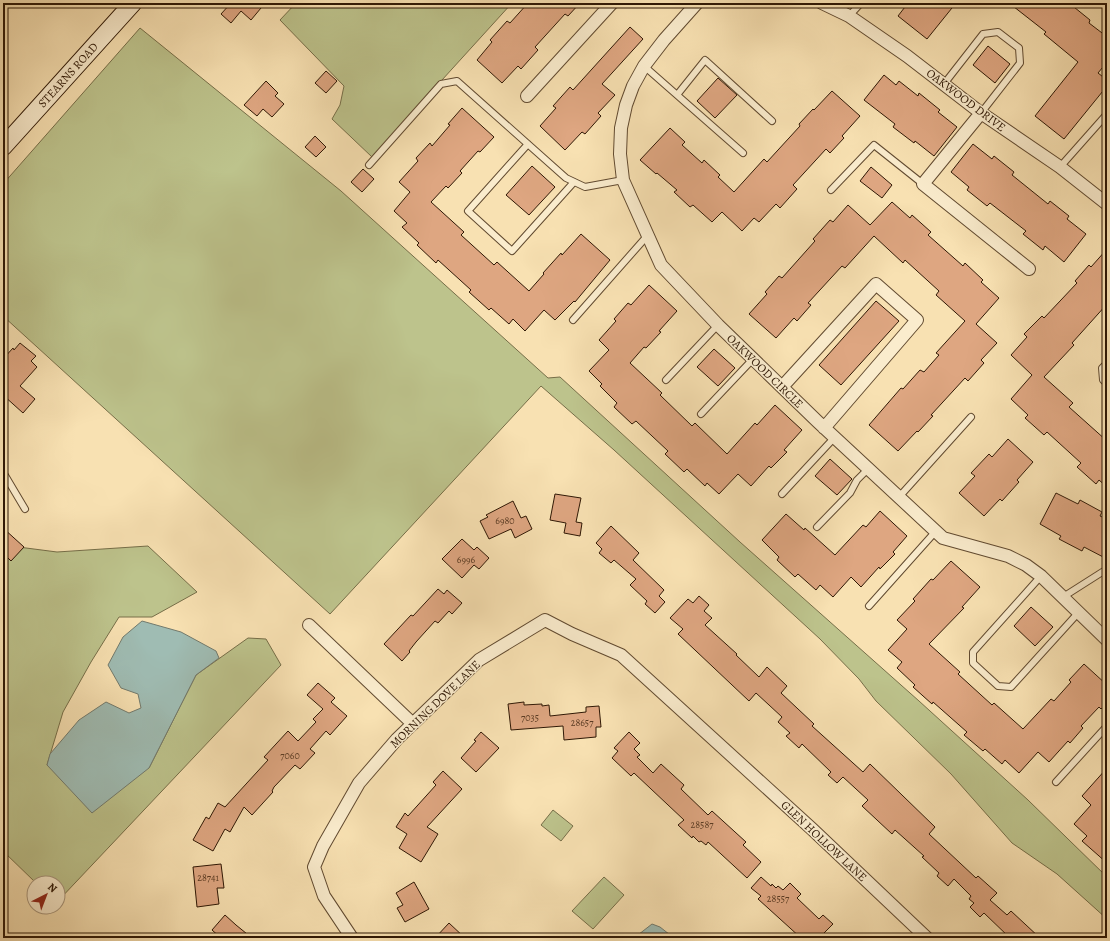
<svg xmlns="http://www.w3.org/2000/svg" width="1110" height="941" font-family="Alegreya,serif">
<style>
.green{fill:#bdc38c;stroke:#766e48}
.water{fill:#9fbcb3;stroke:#727a6d}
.building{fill:#dea681;stroke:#2f1805}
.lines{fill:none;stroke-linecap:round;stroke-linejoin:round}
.service-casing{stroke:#614a30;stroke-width:8}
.minor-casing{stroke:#614a30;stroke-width:14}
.secondary-casing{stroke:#2f1805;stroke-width:19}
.service{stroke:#faeccd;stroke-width:6}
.minor{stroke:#faeccd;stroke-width:12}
.secondary{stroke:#faeccd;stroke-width:17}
.labels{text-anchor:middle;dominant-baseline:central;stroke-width:3;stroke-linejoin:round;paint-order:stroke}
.number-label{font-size:10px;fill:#5b3c24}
.street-label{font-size:12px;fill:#2f1805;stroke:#faeccd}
</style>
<rect width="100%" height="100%" fill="#f8e1b2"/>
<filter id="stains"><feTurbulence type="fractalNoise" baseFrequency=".005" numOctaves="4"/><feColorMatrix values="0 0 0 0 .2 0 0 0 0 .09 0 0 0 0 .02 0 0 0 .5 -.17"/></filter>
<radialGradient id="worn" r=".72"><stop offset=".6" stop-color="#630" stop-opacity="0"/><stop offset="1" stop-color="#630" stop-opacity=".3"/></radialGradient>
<path class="green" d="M296,3H512L372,157L332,119L340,105L344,86L280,20Z
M140,28L341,191L548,378L560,377L740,542L919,701L1028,800L1107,877V919L1057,874L1012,843L951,774L876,701L859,679L820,639L614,450L541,386L330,614L3,316V184Z
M3,545L57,552L148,546L197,592L152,617H119L91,662L63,712L47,765L149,768L196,675L248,638L266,639L281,665L58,901V883H36L3,851Z
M553,810L573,826L561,841L541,825Z
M604,877L624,895L593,929L572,911Z"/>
<path class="water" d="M142,621L181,632L216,651L219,658L196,675L149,768L92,813L47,765L50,754L79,720L106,702L129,713L141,708L138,694L121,688L108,665L123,637Z
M652,924L660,927L674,938H634Z"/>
<path class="building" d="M231,3H255L261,8L251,20L241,11L231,23L221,14Z
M528,3H580L568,16L565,14L535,47L538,50L521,69L518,66L502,83L477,60L492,42L490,40L507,21L510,23Z
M908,3H956L927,39L898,16Z
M1009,3H1069L1090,20L1089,23L1106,36L1102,40L1107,44V62L1098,73L1107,80V86L1064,139L1035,116L1078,62L1044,34L1046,32Z
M630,27L643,39L602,84L615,95L598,113L601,116L585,134L582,132L565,150L540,126L556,108L553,106L570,87L573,90Z
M988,46L1010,64L995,83L973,65Z
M326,71L337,81L326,93L315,83Z
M884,75L896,85L899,81L918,96L919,93L940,110L938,112L957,127L934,156L915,141L914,143L893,127L895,124L864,100Z
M718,78L737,95L715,118L697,101Z
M266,81L278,93L275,96L284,104L272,117L263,109L257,116L244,105Z
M832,91L860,116L842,136L844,138L830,153L826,149L793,185L797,189L780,208L776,204L759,222L754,218L742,231L722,212L712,222L693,205L690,207L674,192L677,190L657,173L656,174L640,160L670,128L685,142L682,145L702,163L704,160L720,175L718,177L734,192L764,159L767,162L800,126L799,124L813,109L814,110Z
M462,108L494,137L480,152L478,151L460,171L462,173L448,188L446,186L431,202L464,232L461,235L494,265L497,262L529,291L544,274L543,273L561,253L562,255L581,234L610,260L575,302L574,301L555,320L544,310L525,331L513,319L509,324L491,308L489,310L469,292L471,290L438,260L436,263L417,245L419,243L402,227L407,223L394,211L410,192L399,182L418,161L416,158L430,143L432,146L450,125L448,124Z
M315,136L326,147L316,157L305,147Z
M973,144L992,159L994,156L1014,172L1012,175L1048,204L1050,201L1069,216L1067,219L1086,234L1064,262L1045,246L1043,250L1023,234L1026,231L990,203L987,206L967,190L969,187L951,172Z
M532,166L555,187L529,215L506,195Z
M871,167L892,185L882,198L860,181Z
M363,169L374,179L362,192L351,182Z
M892,202L910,218L912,215L931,232L928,235L963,266L965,263L983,280L981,282L999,298L976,324L997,343L981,360L984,363L968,381L965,378L931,415L933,416L918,432L917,431L898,451L869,425L901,388L903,389L920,370L924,372L939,355L936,353L965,321L936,295L939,291L905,260L903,263L874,236L845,268L842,266L808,303L811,305L797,321L794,318L776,338L749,314L767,294L765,292L779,276L782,278L815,241L813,239L830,220L833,222L848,205L870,225Z
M1107,249V304L1072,343L1074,345L1044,377L1073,403L1069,407L1107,441V487L1099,480L1096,484L1077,467L1081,463L1047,432L1044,435L1025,418L1028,415L1011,399L1032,375L1011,355L1027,337L1024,334L1042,316L1044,318L1077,283L1075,281L1089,265L1091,267Z
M649,285L677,311L659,331L661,332L646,348L644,347L630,363L662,393L660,395L692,426L695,423L727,454L755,423L757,425L775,405L802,430L784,450L787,452L771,468L769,466L751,486L738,474L719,494L707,483L705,486L687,469L684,472L665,454L668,451L636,421L632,424L614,407L617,403L600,386L602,384L589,371L609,350L599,340L616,321L614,319L628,303L631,305Z
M876,301L899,321L841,385L819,365Z
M20,343L36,356L31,361L37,367L20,386L35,399L23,413L3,395V359L13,348L14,350Z
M714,349L735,368L718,386L697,367Z
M1008,439L1033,462L1017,480L1019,482L1002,501L1000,499L984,516L959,493L975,476L971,473L989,454L992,457Z
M830,459L852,479L837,495L815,476Z
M1056,493L1078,504L1080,500L1102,512L1100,516L1107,519V559L1084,547L1082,551L1059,539L1061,536L1040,524Z
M555,494L581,498L576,522L582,523L580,536L564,533L566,523L550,520Z
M513,501L521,518L526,516L532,529L515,538L511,529L489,539L480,521L488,517L486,515Z
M880,511L907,536L893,552L895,554L880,569L879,567L861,587L851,577L833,597L820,585L816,590L798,574L795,577L777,560L779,557L762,540L786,514L804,530L805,528L835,555L863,525L866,527Z
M611,526L639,553L633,560L664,590L659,596L665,602L655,613L645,604L647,601L630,585L636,579L614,560L611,563L599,553L602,549L596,543Z
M3,528L24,547L11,561L3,553Z
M462,539L474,550L477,547L489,558L479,569L474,565L462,578L442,559Z
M951,561L980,587L962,607L964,608L929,644L960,672L958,674L992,705L994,703L1023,729L1051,699L1054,701L1071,682L1069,680L1084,664L1107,685V703L1101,709L1099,707L1081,726L1083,728L1070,743L1068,741L1049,762L1038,752L1019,773L1005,760L1002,764L985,749L983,751L964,735L967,732L933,702L932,704L913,687L915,685L897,668L902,662L888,650L907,629L897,620L915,601L913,599L931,579L933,580Z
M438,589L444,594L447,590L462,603L452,614L449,611L438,623L435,621L416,642L409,651L410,652L402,661L384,644L411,615L413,616Z
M699,596L709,605L704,611L712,618L705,625L737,654L736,655L759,677L767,667L787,686L781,693L814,724L812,726L863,772L870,764L935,827L929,834L976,878L978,876L997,893L990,900L1007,915L1011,911L1040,938H1010L984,913L980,917L970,907L974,903L969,899L971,896L954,879L948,886L937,876L939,873L922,857L924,856L895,830L892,834L862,806L868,800L843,777L837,783L828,775L831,772L802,744L799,748L786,736L790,733L778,722L782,717L756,693L749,701L678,634L683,629L670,618L688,599L693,603Z
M1031,607L1053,627L1035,646L1014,626Z
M318,683L335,698L331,702L347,716L330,735L326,731L310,749L315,753L300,769L295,765L274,787L272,791L273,792L252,815L244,807L230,832L225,829L213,851L193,840L206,817L209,819L218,803L225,807L268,760L264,757L288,731L298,741L316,722L313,719L323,709L307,695Z
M524,702V705L542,704V706L549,705L550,716L586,712V707L599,706L601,727H596V737L564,740L563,726L511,730L508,704Z
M481,732L499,748L476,772L461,758L476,741L474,740Z
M629,732L640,743L634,749L640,755L637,757L653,773L661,764L684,785L681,789L708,815L712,811L746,842L743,845L761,862L747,878L708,842L706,845L701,841L699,842L693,836L692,838L678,825L684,820L634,773L631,776L612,758L618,751L614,748Z
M1107,768V863L1082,841L1087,836L1074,824L1091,805L1082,796Z
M443,771L462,789L427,827L438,834L421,862L399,848L407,834L396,827L405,813L408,816L436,785L433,782Z
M221,864L224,888H217L219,904L197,907L193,867Z
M761,877L771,886L772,884L776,888L778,886L783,890L790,883L801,894L797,898L819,919L823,915L833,924L819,938H801L758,899L761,896L751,888Z
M414,882L429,909L405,922L397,908L403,905L396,893Z
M225,915L236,925L252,938H221L212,930Z
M449,923L465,938H435Z"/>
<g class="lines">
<defs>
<path id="service" d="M849,16L861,3
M644,66L743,153
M944,84L983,34L998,32L1019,48L1020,63L981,113
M677,95L705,60L772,121
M528,144L468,211L512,251L574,182
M369,165L441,84L457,81L566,178L585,187L623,180
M1060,167L1107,114
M831,190L874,145L923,184
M573,320L648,235
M1107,363L1102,368L1103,380L1107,384
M666,380L718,325
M701,414L753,359
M3,472L25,509
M782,494L834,438
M899,497L971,417
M817,527L850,493L857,480L868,469
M1041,576L973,652V663L998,686L1011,687L1079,612
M1063,597L1107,569
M869,606L936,531
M1056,782L1107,726"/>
<path id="minor" d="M697,3L664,40L644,66L633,86L626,105L621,128L620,154L623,180L661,265L718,325L818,422L943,538L1008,556L1026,565L1041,576L1107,640
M822,3L849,16L907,56L981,113L1060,167L1107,204
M527,96L612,3
M981,113L923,184L1029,269
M782,387L876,284L917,320L824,428
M309,625L413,724
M352,938L324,896L314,867L323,846L359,783L397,739L479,660L545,620L572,634L621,655L812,829L927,938"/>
<path id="secondary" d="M3,147L133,3"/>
</defs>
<use href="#service" class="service-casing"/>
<use href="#minor" class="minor-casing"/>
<use href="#secondary" class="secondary-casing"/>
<use href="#service" class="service"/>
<use href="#minor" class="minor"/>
<use href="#secondary" class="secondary"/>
</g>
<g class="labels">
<g class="number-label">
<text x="505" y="520">6980</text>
<text x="466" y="559">6996</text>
<text x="530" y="717">7035</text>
<text x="582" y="722">28657</text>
<text x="290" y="755">7060</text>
<text x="702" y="824">28587</text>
<text x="208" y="877">28741</text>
<text x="778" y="898">28557</text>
</g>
<g class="street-label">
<text transform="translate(68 75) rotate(-48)">STEARNS ROAD</text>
<text transform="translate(966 100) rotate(37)">OAKWOOD DRIVE</text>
<text transform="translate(765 371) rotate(44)">OAKWOOD CIRCLE</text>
<text transform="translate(435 704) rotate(-44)">MORNING DOVE LANE</text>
<text transform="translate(824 841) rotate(43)">GLEN HOLLOW LANE</text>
</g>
</g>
<rect width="1110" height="941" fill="none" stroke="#f8e1b2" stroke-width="16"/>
<rect x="4" y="4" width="1102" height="933" fill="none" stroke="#2f1805" stroke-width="2"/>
<rect x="8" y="8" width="1094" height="925" fill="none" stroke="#2f1805"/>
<g transform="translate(46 895) rotate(42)"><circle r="19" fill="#faeccd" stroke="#a9977d"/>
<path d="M0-3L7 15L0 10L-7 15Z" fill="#8f2418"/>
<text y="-6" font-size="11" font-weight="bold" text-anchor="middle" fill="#2f1805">N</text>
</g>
<rect width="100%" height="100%" filter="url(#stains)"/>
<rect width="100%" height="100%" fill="url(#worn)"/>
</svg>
